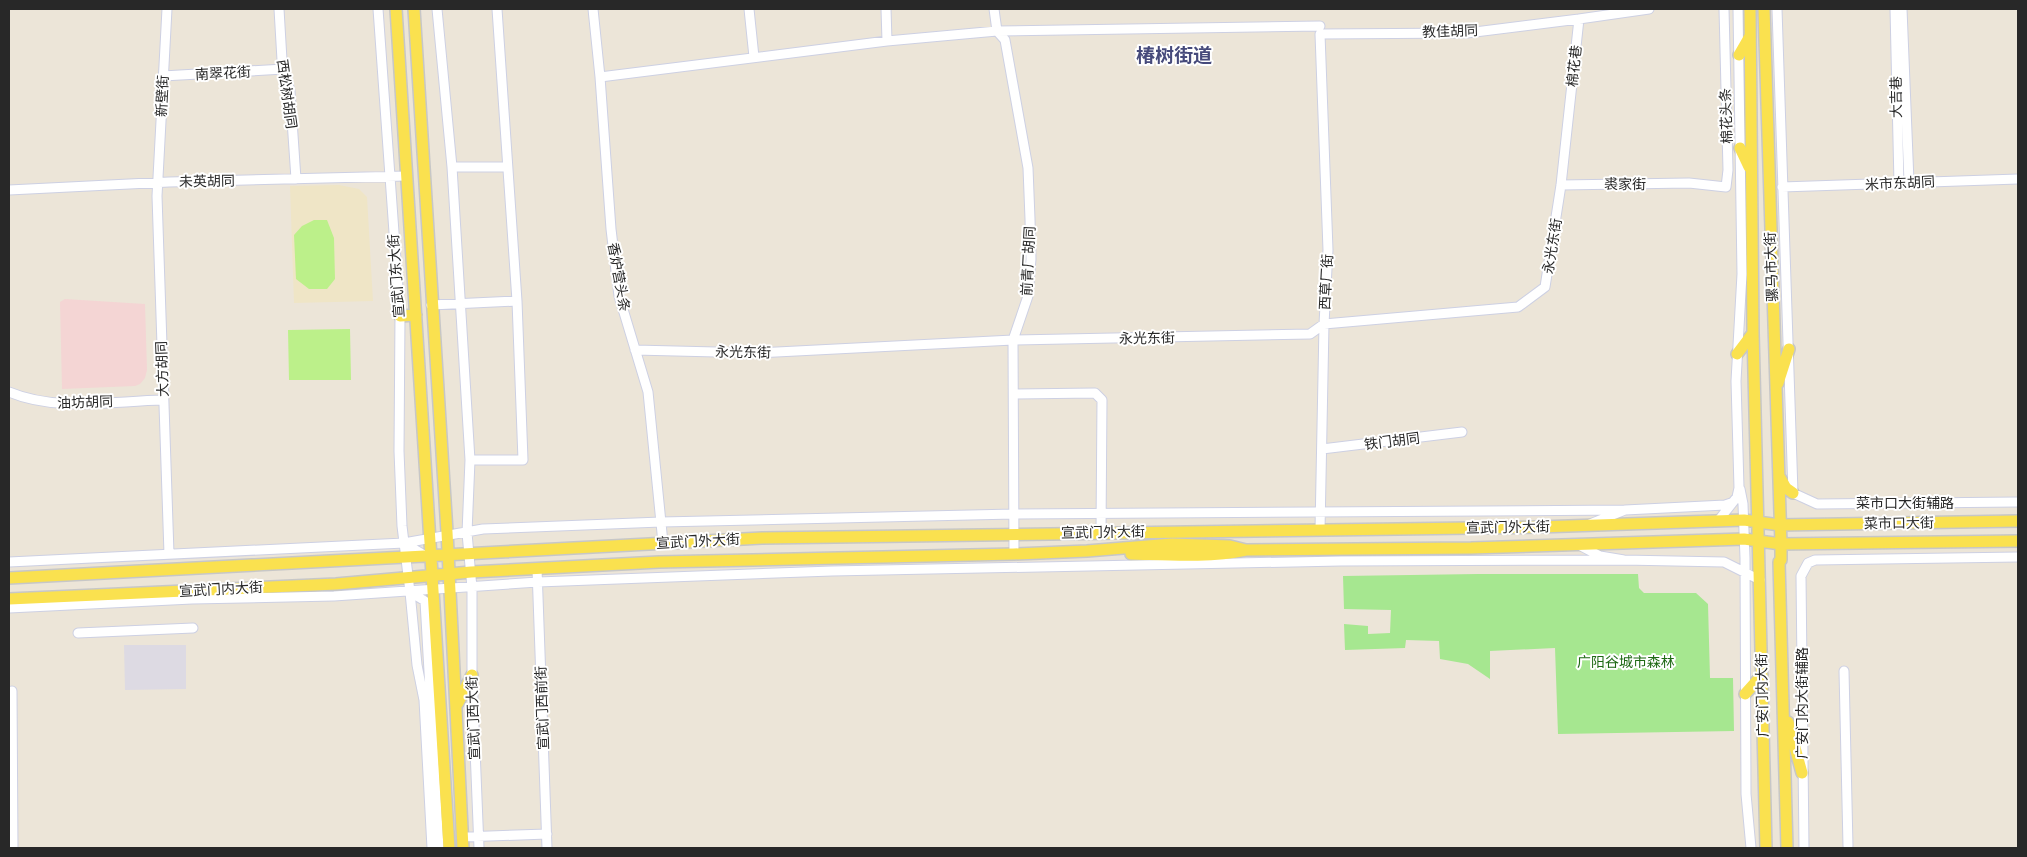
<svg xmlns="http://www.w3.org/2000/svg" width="2027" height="857" font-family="Roboto,'Noto Sans SC',sans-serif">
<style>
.industrial{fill:#dddae3}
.education{fill:#efe5c6}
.medical{fill:#f4d5d4}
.green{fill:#a6e790}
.pitch{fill:#bcf08a}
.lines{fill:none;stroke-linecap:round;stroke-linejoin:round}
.minor-casing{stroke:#cdd0e3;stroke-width:11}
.major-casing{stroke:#c7c7c7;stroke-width:14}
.minor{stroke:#fff;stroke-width:9}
.major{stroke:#fae14f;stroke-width:11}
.labels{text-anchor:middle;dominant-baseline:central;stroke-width:4;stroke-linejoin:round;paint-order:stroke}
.street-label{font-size:14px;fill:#282828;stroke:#fff}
.park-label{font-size:14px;fill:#1e6914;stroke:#fff}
.district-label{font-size:19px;font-weight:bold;fill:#464a7b;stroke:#fff}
</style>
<rect width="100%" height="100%" fill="#ece5d8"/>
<path class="industrial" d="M124,645H186V689L125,690Z"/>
<path class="education" d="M339,185L359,189L367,197L373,301L294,303L290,186Z"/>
<path class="medical" d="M65,299L145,304L147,370L145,378L140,384L135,386L62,389L60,302Z"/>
<path class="green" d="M1478,574H1638L1639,588L1644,593H1696L1708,604L1710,678H1733L1734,731L1558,734L1555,648L1490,651V679L1468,664L1440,659L1439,641L1406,640L1405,648L1345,650L1344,624L1368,626V634L1390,633L1391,610L1344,609L1343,576Z"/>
<path class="pitch" d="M314,220H327L334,238L335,279L327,289H309L296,279L294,235L302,226Z
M350,329L351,380H289L288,330Z"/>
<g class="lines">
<defs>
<path id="minor" d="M167,9L157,196L169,554
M279,9L282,60L290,91L296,179
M378,9L400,316L399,451L402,526L410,592L425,601
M437,9L452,167L470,460L467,533L472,588V675L479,848
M593,9L600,77L611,229L619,296L648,392L663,543
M749,9L754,57
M994,9L997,31L1005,40L1028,168L1030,219L1031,259L1028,296L1013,340L1014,554
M1777,9L1793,493L1817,504L2018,502
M1895,9L1899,184
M1902,9L1909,182
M887,41L997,31L1320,26
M163,76L284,69
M600,77L887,41L886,9
M452,167H507
M1561,185L1689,183L1726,187L1728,170L1724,9
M1782,187L2018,179
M9,190L169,182L406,176
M431,305L517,301
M635,350L757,353L1013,340L1310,334L1324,324L1518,307L1545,287L1561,185L1579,19L1649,9
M9,392C57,412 112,401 163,400
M1014,394L1095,393L1102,400L1101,532
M1322,449L1462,432
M470,460H523L517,301L497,9
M1740,489L1743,504L1745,558L1746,794L1751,848
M1718,521L1737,497L1739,488L1736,381L1742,274L1738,9
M1590,524L1625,510L1725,505L1731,503
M1320,530L1324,324L1328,250L1320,34L1467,33L1579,19
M404,543L483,529L661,522L1014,514L1625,510
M1579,545L1600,556L1624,560L1724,562L1760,580
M9,562L404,543L426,556
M537,569L547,848
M410,592L417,665L424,700L432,848
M425,601L439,848
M9,608L192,599L334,596L538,582L832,571L1341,561L1624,560
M78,633L193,628
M1844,671L1848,846
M12,691L13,848
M462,837L547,834
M1804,848L1801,576L1808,563L1815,560L2018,557"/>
<path id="major" d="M396,9C413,289 433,568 449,848
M414,9L447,532L463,848
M1750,9L1753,333L1766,848
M1764,9L1781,544V560L1779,562L1787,848
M1739,55L1750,36
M1740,148L1749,167
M400,316L416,315
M1737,354L1753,333
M1778,383L1789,349
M1779,476L1786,488L1793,493
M1131,554C1170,555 1208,558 1246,550L1471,548L1744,539L1781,544L2018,541
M9,578L762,538L1539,527L1744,520L1780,525L2018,521
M9,599L336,584L471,572L659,562L1014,554L1087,551L1172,544L1230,546L1246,550
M1745,694L1762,675
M458,703L472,675
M1788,722L1802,773"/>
</defs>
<use href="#minor" class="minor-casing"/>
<use href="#major" class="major-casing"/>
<use href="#minor" class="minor"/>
<use href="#major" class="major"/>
</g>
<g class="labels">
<g class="street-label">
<text transform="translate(1450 31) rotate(-2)">教佳胡同</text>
<text transform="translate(1574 66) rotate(-84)">棉花巷</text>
<text transform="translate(223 73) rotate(-3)">南翠花街</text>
<text transform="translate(287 94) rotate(82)">西松树胡同</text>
<text transform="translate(162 96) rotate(-87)">新壁街</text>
<text transform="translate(1896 97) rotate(-91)">大吉巷</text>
<text transform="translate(1726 116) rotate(-92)">棉花头条</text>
<text transform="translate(207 181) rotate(-1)">未英胡同</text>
<text transform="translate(1900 183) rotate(-3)">米市东胡同</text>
<text transform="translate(1625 184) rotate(1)">裘家街</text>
<text transform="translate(1552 246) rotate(-81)">永光东街</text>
<text transform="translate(1028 261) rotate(-87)">前青厂胡同</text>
<text transform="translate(1771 267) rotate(-92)">骡马市大街</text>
<text transform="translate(396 276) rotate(-94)">宣武门东大街</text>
<text transform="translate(619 277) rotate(80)">香炉营头条</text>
<text transform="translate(1326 282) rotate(-87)">西草厂街</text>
<text transform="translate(1147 338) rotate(-1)">永光东街</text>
<text transform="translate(743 352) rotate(1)">永光东街</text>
<text transform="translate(162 369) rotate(-92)">大方胡同</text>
<text transform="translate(85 402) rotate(-2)">油坊胡同</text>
<text transform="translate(1392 441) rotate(-7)">铁门胡同</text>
<text x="1905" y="503">菜市口大街辅路</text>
<text transform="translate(1899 523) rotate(-1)">菜市口大街</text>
<text transform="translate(1508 527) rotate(-1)">宣武门外大街</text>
<text transform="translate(1103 532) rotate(-1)">宣武门外大街</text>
<text transform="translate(698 541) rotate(-3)">宣武门外大街</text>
<text transform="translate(221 589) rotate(-3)">宣武门内大街</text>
<text transform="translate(1762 695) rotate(-91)">广安门内大街</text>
<text transform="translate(1802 703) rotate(-90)">广安门内大街辅路</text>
<text transform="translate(542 708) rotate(-92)">宣武门西前街</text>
<text transform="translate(473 718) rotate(-92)">宣武门西大街</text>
</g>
<g class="park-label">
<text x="1626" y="662">广阳谷城市森林</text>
</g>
<g class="district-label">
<text x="1174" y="55">椿树街道</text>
</g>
</g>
<rect width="2027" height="857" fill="none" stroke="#282828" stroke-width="20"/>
</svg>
